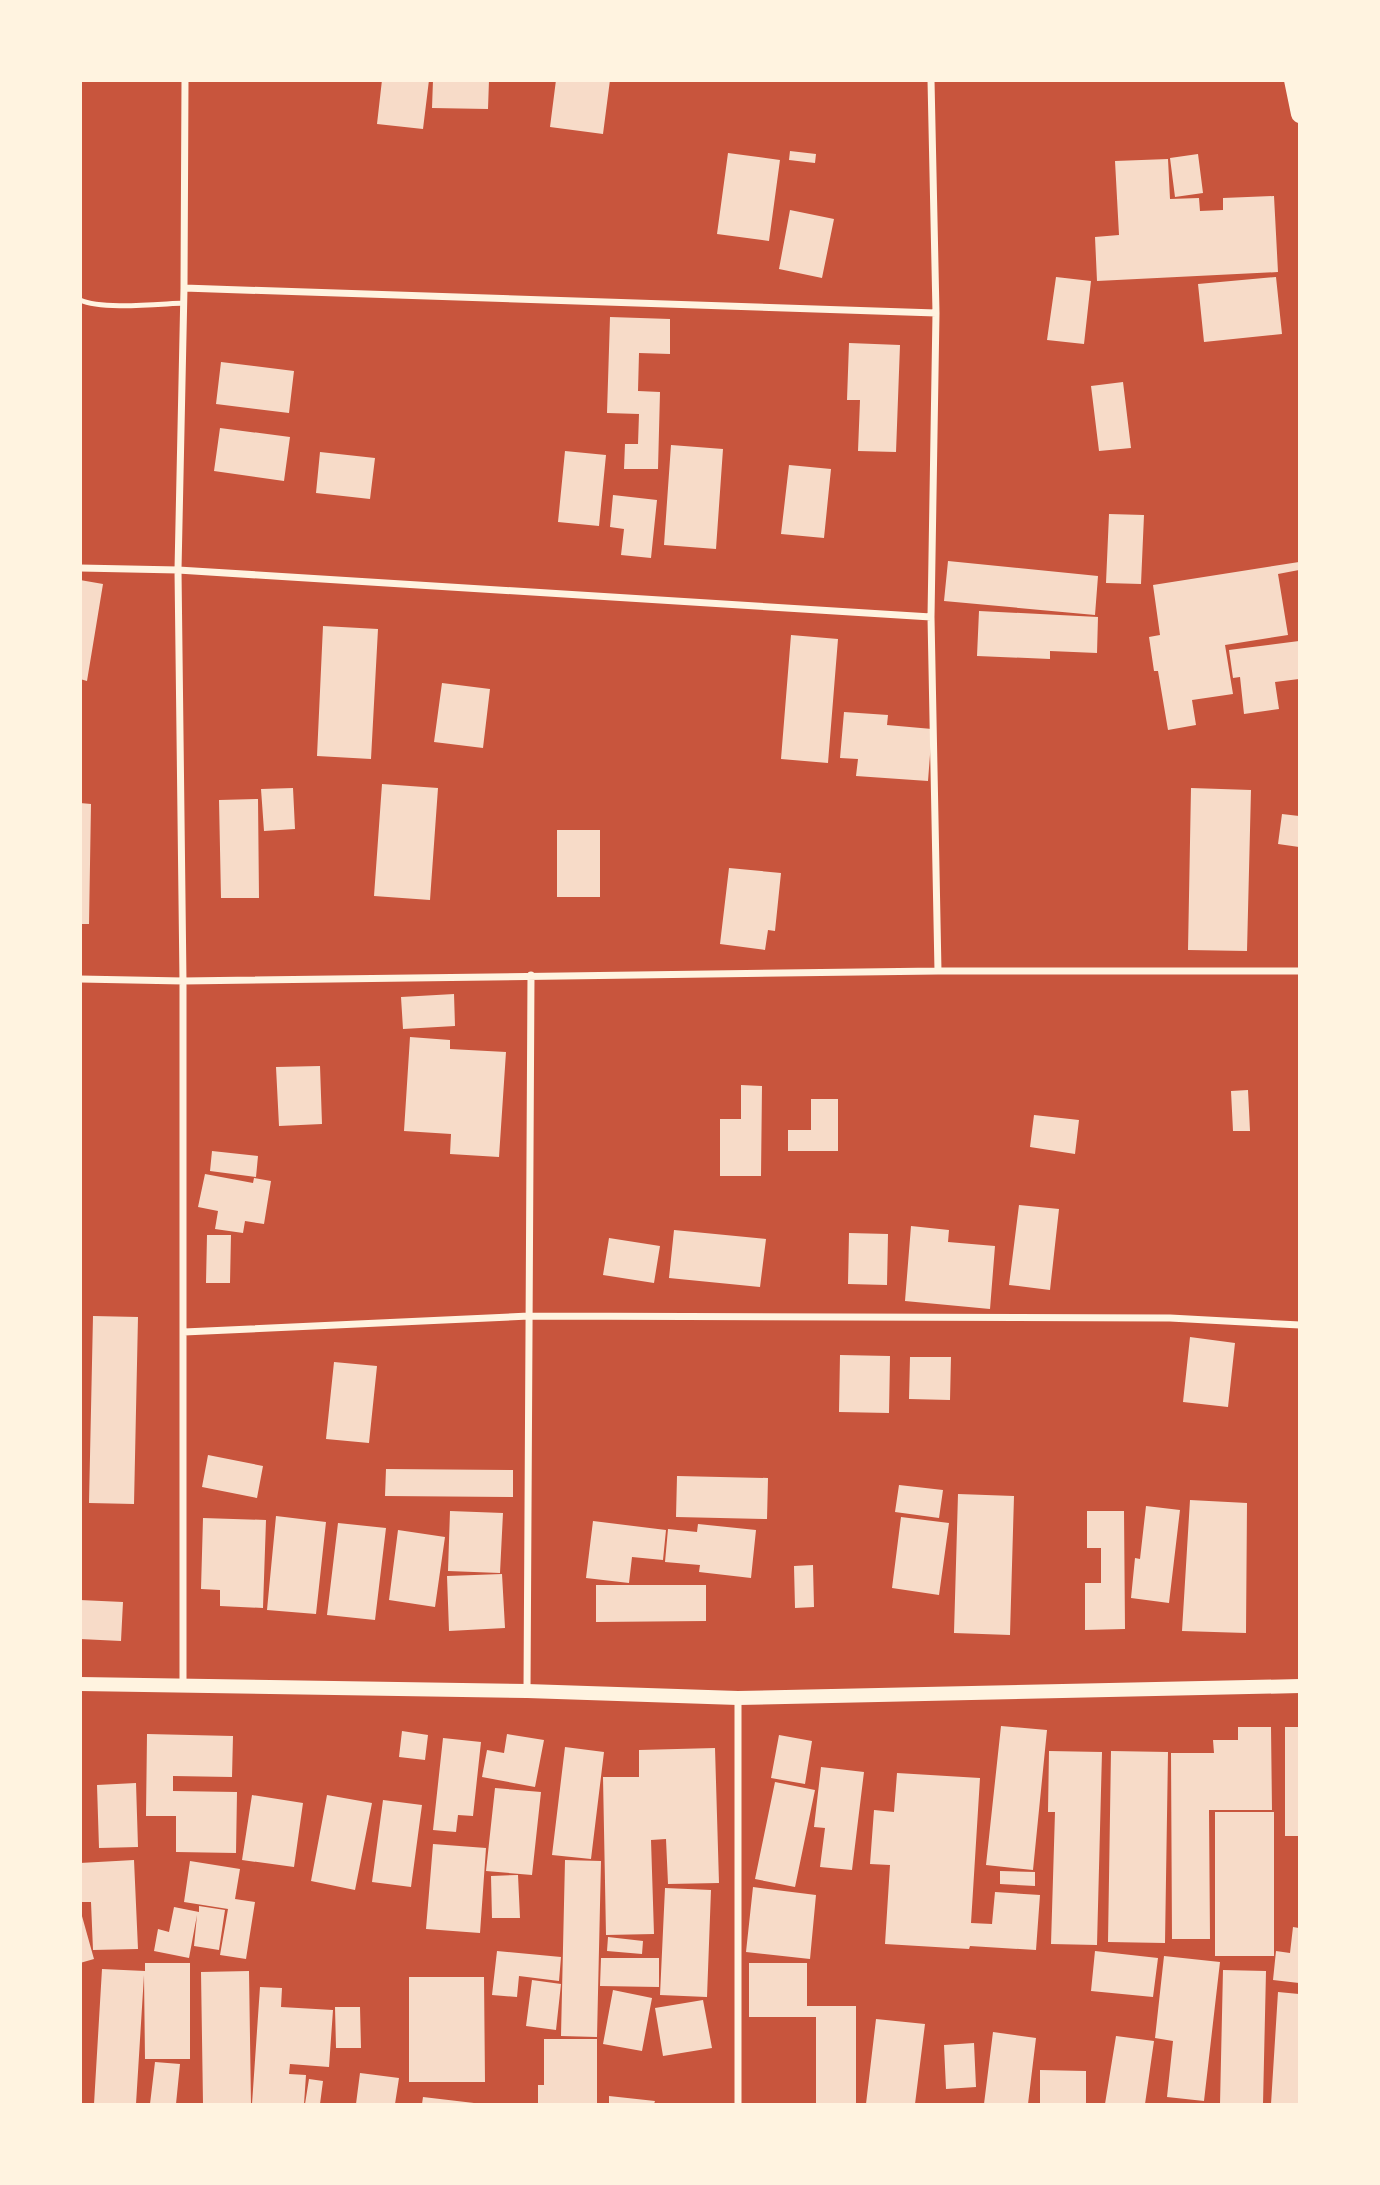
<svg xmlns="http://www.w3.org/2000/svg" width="1380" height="2185" font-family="Lato,sans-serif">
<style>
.building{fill:#f7dbc8}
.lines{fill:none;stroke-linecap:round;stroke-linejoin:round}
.service{stroke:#fff3e0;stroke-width:5}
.minor{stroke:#fff3e0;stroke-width:7}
.secondary{stroke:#fff3e0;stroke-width:14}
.primary{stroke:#fff3e0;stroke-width:18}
</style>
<rect width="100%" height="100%" fill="#c8553d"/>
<path class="building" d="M382,80H429L423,129L377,124Z
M433,80H489L488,109L432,108Z
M556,80H610L603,134L550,127Z
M790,151L816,154L815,163L789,160Z
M728,153L780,160L769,241L717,234Z
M1198,154L1203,193L1175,197L1170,158Z
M1168,159L1170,199L1199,198L1200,211L1223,210V198L1274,196L1278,272L1097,281L1095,237L1119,235L1115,161Z
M790,210L834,219L822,278L779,269Z
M1056,277L1091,281L1084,344L1047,340Z
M1276,277L1282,334L1204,342L1198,284Z
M610,317L670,319V354L639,353L638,391L660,392L658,469H624L625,444H638L639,414L607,413Z
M849,343L900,345L896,452L858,451L860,400H847Z
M221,362L294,371L289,413L216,404Z
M1123,382L1131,448L1099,451L1091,386Z
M220,428L290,437L284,481L214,471Z
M671,445L723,449L716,549L664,545Z
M565,451L606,455L599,526L558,522Z
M320,452L375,458L370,499L316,493Z
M789,465L831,469L824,538L781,534Z
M613,495L657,500L651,558L621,555L624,529L610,527Z
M1109,514L1144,515L1141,584L1106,583Z
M948,561L1098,576L1095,615L944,601Z
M1299,562V570L1278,574L1288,635L1225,645L1233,694L1192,700L1196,725L1168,730L1158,671H1154L1149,637L1160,635L1153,585Z
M80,580L103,584L87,681L80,679Z
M979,611L1098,617L1097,653L1050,651V659L977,656Z
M323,626L378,629L371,759L317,756Z
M791,635L838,639L828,763L781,759Z
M1299,641V679L1275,682L1279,709L1244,714L1240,677L1233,678L1229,650Z
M442,683L490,689L483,748L434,742Z
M844,712L888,715L887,725L932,729L928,781L856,776L858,759L840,758Z
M382,784L438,788L430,900L374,896Z
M293,788L295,829L264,831L261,789Z
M1191,788L1251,790L1247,951L1188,950Z
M258,799L259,898H221L219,800Z
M80,803L91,804L89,924H80Z
M1282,814L1299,816V847L1278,844Z
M557,830H600V897H557Z
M729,868L781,873L775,931L768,930L765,950L720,944Z
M454,994L455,1026L403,1029L401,997Z
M410,1037L450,1040V1049L506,1052L499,1157L450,1154L451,1134L404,1131Z
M320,1066L322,1124L279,1126L276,1067Z
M741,1085L762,1086L761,1176H720V1119H741Z
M1248,1090L1250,1131H1233L1231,1091Z
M811,1099H838V1151H788V1130H811Z
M1034,1115L1079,1120L1075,1154L1030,1147Z
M212,1151L258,1156L256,1177L210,1171Z
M205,1174L253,1183L254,1178L271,1181L264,1224L245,1221L243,1233L215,1229L218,1211L198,1207Z
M1019,1205L1059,1209L1050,1290L1009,1285Z
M911,1226L949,1230L948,1242L995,1246L990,1309L905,1301Z
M674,1230L766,1239L760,1287L669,1278Z
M849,1233L888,1234L887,1285L848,1284Z
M207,1235H231L230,1283H206Z
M609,1238L660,1246L654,1283L603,1275Z
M93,1316L138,1317L134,1504L89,1503Z
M1190,1337L1235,1343L1228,1407L1183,1402Z
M840,1355L890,1356L889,1413L839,1412Z
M910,1357H951L950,1400L909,1399Z
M334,1362L377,1366L369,1443L326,1439Z
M208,1455L263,1466L257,1498L202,1487Z
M386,1469L513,1470V1497L385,1496Z
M677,1476L768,1478L767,1519L676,1517Z
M899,1485L943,1490L939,1518L895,1512Z
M958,1494L1014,1496L1010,1635L954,1633Z
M1190,1500L1247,1503L1246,1633L1182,1631Z
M1146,1506L1180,1510L1169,1603L1131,1598L1135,1558L1140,1559Z
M450,1511L503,1513L500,1573L448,1571Z
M1087,1511H1124L1125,1629L1085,1630V1583H1101V1548H1087Z
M276,1516L326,1522L316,1614L267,1610Z
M901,1517L949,1523L939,1595L892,1588Z
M203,1518L266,1520L263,1608L220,1606V1590L201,1589Z
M593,1521L666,1530L663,1560L632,1557L629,1583L586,1578Z
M338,1523L386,1528L375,1620L327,1615Z
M698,1524L756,1530L751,1578L699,1572L700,1565L665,1562L668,1529L697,1532Z
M398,1530L445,1537L435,1607L389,1600Z
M813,1565L814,1607L795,1608L794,1566Z
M502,1574L505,1628L449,1631L447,1576Z
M596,1585H706V1621L596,1622Z
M80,1600L123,1602L121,1641L80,1639Z
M1001,1726L1047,1730L1033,1870L986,1865Z
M1238,1727H1271L1272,1810H1209L1210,1939H1172L1171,1753H1214L1213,1740H1238Z
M1285,1727H1299V1836H1285Z
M402,1731L428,1735L425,1760L399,1757Z
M147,1734L233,1736L232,1777L173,1776V1791L237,1792L236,1853L176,1852V1816H146Z
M507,1734L544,1740L535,1787L482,1777L487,1750L504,1753Z
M779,1735L812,1741L805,1784L771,1778Z
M443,1738L481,1742L473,1816L458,1815L456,1832L433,1830Z
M565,1747L604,1752L591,1859L552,1855Z
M715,1748L719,1883L668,1884L666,1839L651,1840L654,1934L606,1935L603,1777H639V1750Z
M1049,1751L1102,1752L1097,1945L1051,1944L1055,1812H1048Z
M1111,1751L1168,1752L1165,1943L1108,1942Z
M821,1767L864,1772L852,1870L820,1867L825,1828L814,1827Z
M897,1773L980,1778L971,1923L992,1924L995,1892L1040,1895L1036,1950L970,1946L969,1949L885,1944L890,1865L870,1864L874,1810L894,1812Z
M775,1782L815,1790L795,1887L755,1879Z
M136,1783L138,1847L99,1848L97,1785Z
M495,1788L541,1792L532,1875L486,1871Z
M252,1795L303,1803L294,1867L242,1860Z
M327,1795L372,1803L355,1890L311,1881Z
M383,1800L422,1805L411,1887L372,1882Z
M1215,1812H1274V1956H1215Z
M433,1844L486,1848L480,1933L426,1929Z
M134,1860L138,1949L93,1950L91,1902H80V1863Z
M565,1860L601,1861L597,2037L561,2036Z
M190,1861L240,1869L235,1899L255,1902L246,1959L220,1955L228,1909L184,1902Z
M1000,1871L1035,1872V1886L1000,1884Z
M518,1875L520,1918H492L491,1876Z
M753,1887L816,1895L810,1959L746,1952Z
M665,1888L711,1890L707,1997L660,1995Z
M199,1906L225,1910L219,1950L194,1946L197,1915L189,1958L154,1951L158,1929L169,1932L174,1907L199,1912Z
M80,1909L94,1959L80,1963Z
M1293,1927L1299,1928V1983L1273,1980L1276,1951L1290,1953Z
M608,1937L643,1941L642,1954L607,1951Z
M497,1951L561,1957L559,1981L519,1976L517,1997L492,1995Z
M1095,1951L1158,1958L1153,1997L1091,1991Z
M1164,1956L1220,1962L1204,2101L1167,2097L1173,2041L1155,2038Z
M601,1958H659V1987L600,1986Z
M145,1963H190V2059H145L144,1975L136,2104H94L102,1969L145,1971Z
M749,1963H807V2006H856V2104H816V2017H749Z
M1223,1970L1266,1971L1263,2104H1220Z
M249,1971L251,2104H203L201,1972Z
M409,1977H484L485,2082H409Z
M532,1980L561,1984L556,2030L526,2026Z
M260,1987L282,1988L281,2007L333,2010L329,2067L290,2064L289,2074L306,2075L304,2104H252Z
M613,1990L652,1998L642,2051L603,2044Z
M1278,1992L1299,1994V2104H1271Z
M703,2000L712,2048L663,2056L655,2008Z
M335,2007H360L361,2048H336Z
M876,2019L925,2024L915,2104H866Z
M993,2032L1036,2038L1028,2104H984Z
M1116,2036L1154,2041L1145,2104H1105Z
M544,2039H597V2104H538V2085H544Z
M974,2043L976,2087L946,2089L944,2045Z
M155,2062L180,2064L176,2104H150Z
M1040,2070L1086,2071V2104H1040Z
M360,2073L399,2078L395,2104H356Z
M309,2079L323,2081L320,2104H305Z
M609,2096L655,2101L654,2104H609Z
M423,2097L474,2103V2104H422Z"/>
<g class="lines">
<path class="service" d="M80,300C102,310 158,304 184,303"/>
<path class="minor" d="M931,80L936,313L931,617L938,971
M184,288L936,313
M80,568L178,570L931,617
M80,979L183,981L938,971H1300
M184,1332L529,1316L1170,1318L1300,1325
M183,1685V981L178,570L184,288L185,80
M527,1691L531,975
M738,1698V2104"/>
<path class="secondary" d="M80,1684L527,1691L738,1698L1300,1686"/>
<path class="primary" d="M1293,80L1300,114"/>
</g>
<rect width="1380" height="2185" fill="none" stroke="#fff3e0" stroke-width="164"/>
</svg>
